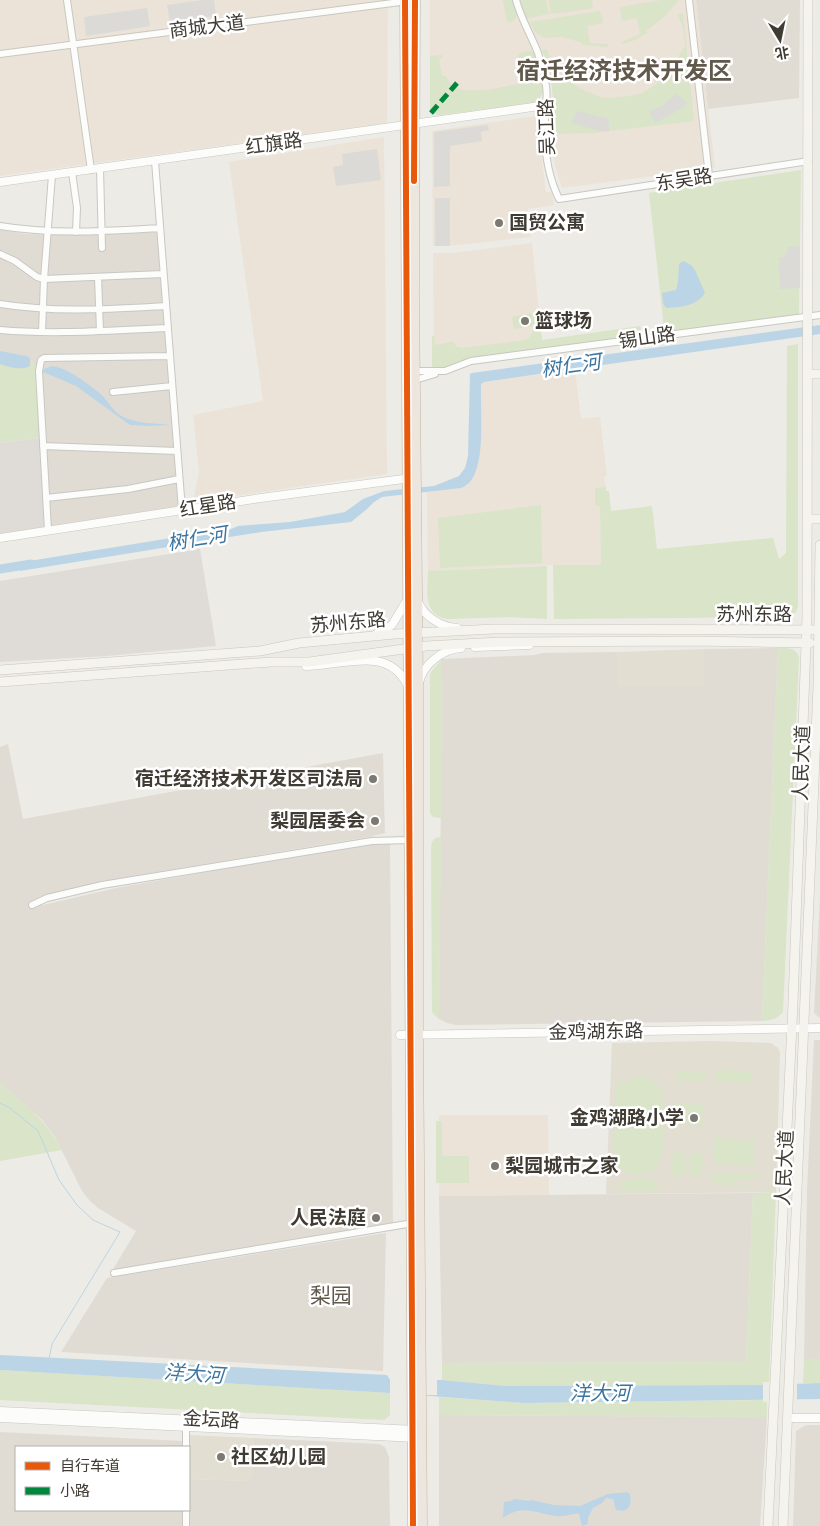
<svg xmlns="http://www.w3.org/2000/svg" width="820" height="1526" font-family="Signika,'Noto Sans SC',sans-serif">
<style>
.residential{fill:#e0dcd4}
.commercial{fill:#ebe3d7}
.industrial{fill:#dfdcd7}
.education{fill:#e2ded2}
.green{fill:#d9e4c8}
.parking{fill:#dbdad6}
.water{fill:#bbd5e6}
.pier{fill:#ecebe6}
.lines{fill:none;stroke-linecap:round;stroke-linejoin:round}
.stream{stroke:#bbd5e6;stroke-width:1}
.river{stroke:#bbd5e6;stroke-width:9}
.minor-casing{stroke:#c8c7c2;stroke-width:8}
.tertiary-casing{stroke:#c8c7c2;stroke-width:9}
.secondary-casing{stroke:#cac7be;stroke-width:10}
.trunk-casing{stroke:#c1b7a5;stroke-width:11}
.minor{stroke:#fcfcfb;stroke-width:6}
.tertiary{stroke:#fcfcfb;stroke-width:8}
.secondary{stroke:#f4f3ed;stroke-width:9}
.trunk{stroke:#ece6de;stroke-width:10}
.quiet{stroke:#00873e;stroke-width:5;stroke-dasharray:10 5;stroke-linecap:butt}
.cycleway-casing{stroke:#fff;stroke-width:9}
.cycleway{stroke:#e8590c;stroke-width:6}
.poi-dot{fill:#7c7972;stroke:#fff;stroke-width:2}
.labels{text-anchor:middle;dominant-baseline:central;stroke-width:5;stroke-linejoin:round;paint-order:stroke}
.street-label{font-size:19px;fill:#403c34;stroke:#fff}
.poi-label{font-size:19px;font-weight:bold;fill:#403c34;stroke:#fff;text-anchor:start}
.water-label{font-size:20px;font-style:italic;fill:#3b759f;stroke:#fff}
.quarter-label{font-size:21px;fill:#62594d;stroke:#fff}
.district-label{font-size:24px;font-weight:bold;fill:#62594d;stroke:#fff}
</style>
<rect width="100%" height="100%" fill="#ecebe6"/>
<path class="residential" d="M696,0H800L799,98L708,109Z
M0,230L26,234L64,235L157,232L179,507L45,527L35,373V362L0,354Z
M778,648L762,1021L456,1025L447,1023L439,1019L442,659L535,655L542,653L617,652L618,687H704V649Z
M8,744L23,819L383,753L385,833L369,837L115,879L42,898L43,905L116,888L353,846L390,843L393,1226L112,1271L136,1231L98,1208L90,1201L82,1191L55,1137L42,1120L0,1083V747Z
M820,895V1018L814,1013Z
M814,1040H820V1359H804L807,1190Z
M753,1193L746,1362L442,1363L439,1196Z
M386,1233L383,1371L61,1352L107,1278Z
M439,1415L767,1417L760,1526H439Z
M806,1425H820V1526H793L796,1431Z
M0,1432L183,1441V1447H16V1510H183V1526H0Z
M254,1438L379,1444L385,1447L389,1457L390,1526H189V1479L246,1481L252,1475Z"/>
<path class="commercial" d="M0,0H388L387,123L0,176Z
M430,0H513L517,15L534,52L542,94L538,101L534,103L439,115L432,113L430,110Z
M520,0H696L715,168L562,188L556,170L550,141V121L553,99L550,73L545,57L527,21Z
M536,116L546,192H552L554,205L528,209L531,237L458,245L433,246L432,131Z
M384,137L387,474L193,502L199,471L193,415L263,401L229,162Z
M532,243L542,340L434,354L433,253H452Z
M575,370L581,419L600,417L607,476L604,477L606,487L595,488V505H600L601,565H553L428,571L427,492L467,486L481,384L484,382Z
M439,1115H548L549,1195L439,1196Z"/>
<path class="industrial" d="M40,438L45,527L0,534V443Z
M200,549L216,646L107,656L0,662V581Z"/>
<path class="education" d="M704,649V687H617V652Z
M710,1041L771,1043L778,1048L780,1053L776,1192L606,1194L612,1043Z
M189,1435L254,1438L252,1475L246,1481L189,1479Z"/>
<path class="green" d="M503,0H513L517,15L514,21L507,22Z
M520,0H546L549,14L528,18L527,21Z
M549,0H592L593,8L551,14Z
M662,0H679L664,17L646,31L647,33L635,40L622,44V42L640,34L637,18L622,21L620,7Z
M600,11L603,23L587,26L590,43L608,44L609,47L583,45V43L563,37L544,38L535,32L530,22Z
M683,13L694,121L592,133L550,134C550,122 554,110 553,98C552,83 549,65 542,51L544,49L547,50L551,62L558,74L583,90L600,97L611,98L630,96L642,93L655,85L669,71L685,46L683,27L678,16V14Z
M532,51L534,52C539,66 552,93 534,103L439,115L432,113L430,110V56L442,55L443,58L439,59L442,76H446C456,102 501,86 523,83L518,55L521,52Z
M801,170L799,314L798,315L437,369L432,366V336H434L435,345L453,342L457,347L463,348L525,340L529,338L535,328L540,327L542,340L640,326L641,331L664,328L649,193Z
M537,312L539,325L514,329L512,317Z
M798,344V607C795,616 791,617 783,617L554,619L553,565H601L600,506L595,505V488L606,487V491H609L611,511L652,506L657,549L773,538L779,559L786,553L787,346Z
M0,354L35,362V373L40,438L0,443Z
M541,505L542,563L440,568L438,518Z
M547,566V619L510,617L447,619C422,614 428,590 428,571Z
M778,648C788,648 795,647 799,657L783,1012C777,1019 772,1020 762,1021Z
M442,659L441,818L433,817L430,813V676L431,672Z
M441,837L439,1019L432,1012L431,848L432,842L435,838Z
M677,1070L692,1073L705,1072V1081L676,1080Z
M715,1070L750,1071L753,1075V1079L749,1083L715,1081Z
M636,1077C646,1076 654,1079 660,1087C666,1096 664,1150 660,1160C654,1179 631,1179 619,1167L618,1170L612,1169L617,1082H622L623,1084L629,1079Z
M0,1083C23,1103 48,1122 62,1150L0,1161Z
M675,1103L704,1105L703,1114L688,1115L675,1112Z
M675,1115L688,1118L703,1117V1125L674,1124Z
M436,1121H442V1156H469V1183H436Z
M714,1138L755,1140L754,1165L713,1164Z
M673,1152L686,1153L685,1176L672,1175Z
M690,1153L703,1154L702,1176H689Z
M760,1170H762L761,1175L758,1179H733V1185L758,1187L718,1186L711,1180V1173L760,1175Z
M658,1179V1191L621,1192V1180Z
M776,1192L769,1383L763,1385L506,1386L442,1380V1363L746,1362L753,1193Z
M804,1359H820V1383H803Z
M0,1370L390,1393V1415L384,1420L0,1400Z
M439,1397L524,1403L767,1400V1417L439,1415Z"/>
<path class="parking" d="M203,0H214L216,16L170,23L167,5Z
M147,8L150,26L86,36L84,17Z
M677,94L687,103L677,111L655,123L649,111L660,107Z
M577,111L609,119V132L596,130L572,123Z
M488,125L489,130L481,132L482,141L450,146V186L434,187V132Z
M377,149L381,180L336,186L333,167L343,165L342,154Z
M435,198H450V246H435Z
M800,246V288L780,289L779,257H784L787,253V247Z"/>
<path class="water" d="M683,261L691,265L695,270L705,293C697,306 681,307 666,308L663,303L662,293L676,290L678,282L679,264Z
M820,325V334L484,382L481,384V388C480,412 488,480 461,488L382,497L374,502L367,509L351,522L261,532L20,571V564L23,562L208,532L220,534L238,526L290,522L345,512L363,499L384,491L434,486L459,476L465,468L468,456L470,374L472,373Z
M0,351L26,356L30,358V366C23,371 9,367 0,364Z
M52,366C67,367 90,385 102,395C108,401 113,411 120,415C134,424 154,423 170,425L151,426L130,425L76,386L43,372L44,369Z
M0,1355L387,1375L390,1380H442L506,1386L763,1385L820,1383V1399L524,1403L390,1393L0,1370Z
M627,1492L630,1494C632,1506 629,1513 616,1510L613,1499L606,1498L602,1503L593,1508L588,1518V1524L582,1526L579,1514C573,1513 569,1516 563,1516C540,1517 525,1501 503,1518L504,1502L511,1501L514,1499L529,1501L531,1500L554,1505L580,1506L608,1494Z"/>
<path class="pier" d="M437,1379V1395H390V1380Z
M763,1382H797V1402H763Z"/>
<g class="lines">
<path class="stream" d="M0,1103L10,1108L38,1131L59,1180L77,1205L93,1220L120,1232L52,1344L49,1359"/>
<path class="river" d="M0,569L31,564"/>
<defs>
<path id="minor" d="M67,0L91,170
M516,0C521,19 531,35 538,53C541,64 544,75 546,86C548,99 545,111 545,124C544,149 548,176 559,199L809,161
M689,0L709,176
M0,54L408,1
M155,161L182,510
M100,168L102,248
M72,172L77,208L76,232
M0,226C54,235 106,231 160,228
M0,254L15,261L37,277L44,279L163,274
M98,277L100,331
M0,304C55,313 111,309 166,306
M0,330C56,335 112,330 168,328
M42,332L44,279L52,175
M415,371H445L471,361L820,315
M415,380L435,374
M113,392L172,386
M43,446L177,451
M46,498L128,489L179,479
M48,530L39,371L41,360L44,358L170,356
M32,905L47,898L102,885L372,841L410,840
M114,1273L413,1223
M186,1447V1423
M186,1526V1510"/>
<path id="tertiary" d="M0,182L547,105
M0,538L261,498L411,478
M418,601C423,616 441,627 457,628
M375,635L392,625L407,600
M475,647L529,645
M306,666C342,666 388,644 408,686
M419,683C423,664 443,649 461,648
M400,1035L820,1028
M0,1411L417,1430
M0,1418L418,1438
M788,1418H820"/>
<path id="secondary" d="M808,374H820
M807,519H820
M0,670L260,651L299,643L395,634L494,629L820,630
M0,682L271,662H309L426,646L499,642L695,641L810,643
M768,1526L793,1003L807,616L808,0
M783,1526L818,685L820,545"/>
<path id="trunk" d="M405,0L413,1526
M415,0L414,296L418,690V1037L422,1526"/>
</defs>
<use href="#minor" class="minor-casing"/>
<use href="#tertiary" class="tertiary-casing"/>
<use href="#secondary" class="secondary-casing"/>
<use href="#trunk" class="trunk-casing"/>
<use href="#minor" class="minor"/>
<use href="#tertiary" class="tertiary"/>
<use href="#secondary" class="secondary"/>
<use href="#trunk" class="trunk"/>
<path class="quiet" d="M431,113L457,83"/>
<defs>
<path id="cycleway" d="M405,0L413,1526
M414,181L415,0"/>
</defs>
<use href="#cycleway" class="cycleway-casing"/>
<use href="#cycleway" class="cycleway"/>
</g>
<g class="poi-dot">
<circle cx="499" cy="223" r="5"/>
<circle cx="525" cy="321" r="5"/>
<circle cx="373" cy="779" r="5"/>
<circle cx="375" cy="821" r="5"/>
<circle cx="694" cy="1118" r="5"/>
<circle cx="495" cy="1166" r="5"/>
<circle cx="376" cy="1218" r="5"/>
<circle cx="221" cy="1457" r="5"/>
</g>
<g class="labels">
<g class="street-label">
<text transform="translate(207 27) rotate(-7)">商城大道</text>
<text transform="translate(547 127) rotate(-92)">吴江路</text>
<text transform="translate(274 144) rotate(-8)">红旗路</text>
<text transform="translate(684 180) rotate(-9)">东吴路</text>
<text transform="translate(647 338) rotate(-8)">锡山路</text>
<text transform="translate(208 506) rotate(-9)">红星路</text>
<text x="754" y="615">苏州东路</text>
<text transform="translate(348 623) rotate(-5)">苏州东路</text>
<text transform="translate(802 763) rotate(-88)">人民大道</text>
<text transform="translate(596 1032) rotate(-1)">金鸡湖东路</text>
<text transform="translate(785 1168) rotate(-87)">人民大道</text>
<text transform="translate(211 1420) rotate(3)">金坛路</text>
</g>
<g class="poi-label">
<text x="509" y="223">国贸公寓</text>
<text x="535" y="321">篮球场</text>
<text x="363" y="779" text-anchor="end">宿迁经济技术开发区司法局</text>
<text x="365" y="821" text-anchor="end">梨园居委会</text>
<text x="684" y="1118" text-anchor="end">金鸡湖路小学</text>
<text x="505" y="1166">梨园城市之家</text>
<text x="366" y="1218" text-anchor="end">人民法庭</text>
<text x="231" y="1457">社区幼儿园</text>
</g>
<g class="water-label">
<text transform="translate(571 366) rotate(-8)">树仁河</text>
<text transform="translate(197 539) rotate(-9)">树仁河</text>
<text transform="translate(194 1374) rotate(4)">洋大河</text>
<text x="600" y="1393">洋大河</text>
</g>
<g class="quarter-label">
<text x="331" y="1296">梨园</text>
</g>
<g class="district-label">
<text x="624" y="71">宿迁经济技术开发区</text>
</g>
</g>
<rect x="15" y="1446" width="175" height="65" fill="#ffffff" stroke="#b3b1ae"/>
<rect x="25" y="1462" width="25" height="8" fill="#e8590c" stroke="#b3b1ae"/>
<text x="60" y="1471" font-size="15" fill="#403c34">自行车道</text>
<rect x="25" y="1487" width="25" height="8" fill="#00873e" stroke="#b3b1ae"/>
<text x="60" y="1496" font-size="15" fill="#403c34">小路</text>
<g transform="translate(780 40) rotate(170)" stroke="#ffffff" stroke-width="4" paint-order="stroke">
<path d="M0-4L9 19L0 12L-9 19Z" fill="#403c34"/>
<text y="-8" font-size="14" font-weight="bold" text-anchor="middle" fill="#403c34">北</text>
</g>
</svg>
